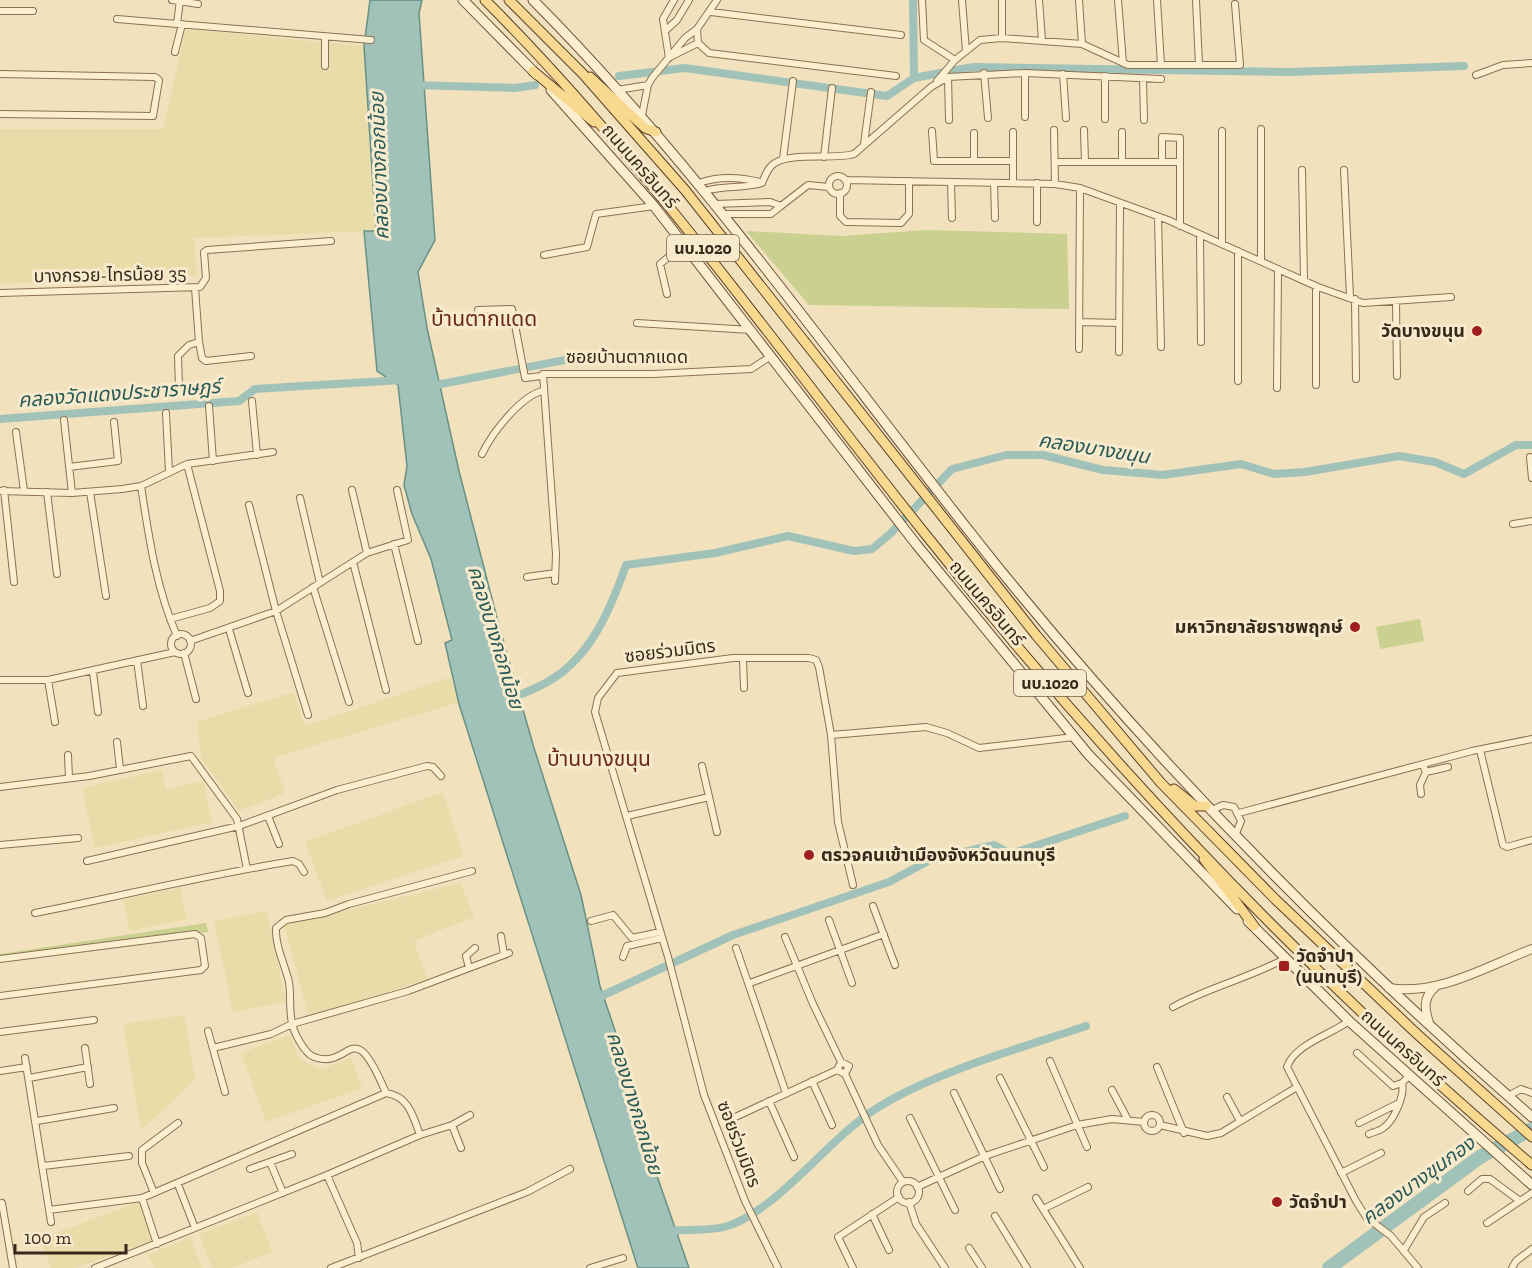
<svg xmlns="http://www.w3.org/2000/svg" width="1532" height="1268" font-family="'Zilla Slab','Noto Sans Thai',serif">
<style>
.farmland{fill:#e8dda9}
.green{fill:#c9d090}
.water{fill:#a1c2b8;stroke:#689186;stroke-width:1.5}
.lines{fill:none;stroke-linecap:round;stroke-linejoin:round}
.canal{stroke:#a1c2b8;stroke-width:8}
.river{stroke:#a1c2b8;stroke-width:14}
.minor-casing{stroke:#8b7154;stroke-width:8}
.tertiary-casing{stroke:#8b7154;stroke-width:10}
.secondary-casing{stroke:#6d5238;stroke-width:11}
.primary-casing{stroke:#583f29;stroke-width:11}
.minor{stroke:#fcefd0;stroke-width:6}
.tertiary{stroke:#fcefd0;stroke-width:8}
.secondary{stroke:#fcefd0;stroke-width:9}
.primary{stroke:#f9d890;stroke-width:9}
.poi-dot{fill:#9f1f21;stroke:#f8ebcd;stroke-width:2}
.labels{text-anchor:middle;dominant-baseline:central;stroke-width:6;stroke-linejoin:round;paint-order:stroke}
.shield{fill:#f8ebcd;stroke:#726350;stroke-width:1.5}
.shield-label{font-size:16px;font-weight:bold;fill:#39291b}
.street-label{font-size:18px;fill:#39291b;stroke:#f8ebcd}
.poi-label{font-size:18px;font-weight:bold;fill:#39291b;stroke:#f8ebcd;text-anchor:start}
.water-label{font-size:20px;font-style:italic;fill:#285a56;stroke:#f8ebcd}
.quarter-label{font-size:21px;fill:#692716;stroke:#f8ebcd}
</style>
<rect width="100%" height="100%" fill="#f2e1bd"/>
<path class="farmland" d="M186,29L364,46L376,231L194,238L197,275L0,284V129H163Z
M451,677L460,702L273,758L285,793L239,811L201,758L197,722L293,692L305,726Z
M162,770L166,789L203,781L212,822L95,848L82,788Z
M443,792L464,856L327,901L305,842Z
M461,883L474,917L414,941L427,979L309,1018L284,925Z
M180,888L187,919L130,931L123,900Z
M267,911L286,1002L233,1012L214,921Z
M184,1015L195,1079L141,1131L123,1024Z
M290,1035L298,1058L308,1064L321,1069L351,1058L362,1088L266,1122L241,1053Z
M140,1202L154,1240L76,1268H51L41,1238Z
M257,1212L272,1252L231,1268H212L199,1234Z
M190,1237L202,1268H154L148,1255Z"/>
<path class="green" d="M926,230L1067,234L1069,309L809,305L746,231L841,236Z
M1420,619L1424,641L1380,649L1376,627Z
M206,923L208,932L0,958V954Z"/>
<path class="water" d="M370,0H422L419,13L435,240L418,272L427,328L459,471L498,622L534,748L581,895L600,986L633,1084L656,1173L689,1268H638L459,704L445,643L452,640L431,559L412,514L404,485L407,466L398,385L377,371L364,231H376L364,46Z"/>
<g class="lines">
<path class="canal" d="M913,0L914,78
M619,76L685,68L887,96L914,78L973,67L1290,72L1464,66
M414,85L515,88L535,85
M431,386L585,356
M0,419L239,401L255,389L401,380
M511,699C524,693 537,688 549,681C591,657 611,608 626,565L715,553L788,536L854,551L872,549L890,534L952,469L1006,455H1043L1103,470L1163,475L1241,464L1274,474L1305,472L1399,456L1435,462L1464,474L1516,445H1532
M595,999L733,935L889,882L930,860L994,845L1011,854L1125,816
M665,1231C683,1229 709,1231 724,1227C777,1213 831,1134 882,1105C941,1070 1021,1048 1086,1026"/>
<path class="river" d="M1329,1268L1480,1157L1532,1129"/>
<defs>
<path id="minor" d="M172,0L198,4
M922,0L924,40L955,60
M962,0L966,51
M1039,0L1042,40
M1079,0L1082,44
M1118,0L1123,63
M1157,0L1161,65
M1196,0L1199,65
M0,11H33
M711,12L901,35
M117,19L371,40
M177,24L180,0
M697,29L698,43L709,53L896,76
M665,31L677,20L689,0
M1002,38V0
M175,52L182,24
M670,57L698,43
M669,58L663,19L674,0
M325,66V37
M984,73L988,118
M0,74L155,77L159,80L153,116L0,114
M1063,74L1066,118
M1476,75L1503,65L1532,63
M1105,76V119
M948,77L949,120
M1143,79L1144,120
M937,81L955,60L980,40L1002,38L1082,44L1128,65H1240L1235,4
M617,90L648,85
M642,115L648,85L652,78L685,38L697,29L717,0
M1025,117V73
M1054,130L1055,184
M1084,130L1085,162
M932,131L934,161H1013
M1013,132V183
M1122,132V162
M974,133V161
M864,144L871,92
M824,157L832,88
M783,159L793,81
M1055,162H1180
M1162,162V137L1180,138V226
M1302,170L1304,280
M1344,170L1350,296
M829 185a9 9 0 1 1 18 0a9 9 0 1 1-18 0Z
M845,180L1055,184L1080,188L1168,220L1318,287L1363,303L1451,297
M951,182L952,218
M699,183C718,176 740,177 760,182
M994,183L995,218
M1037,183V222
M705,191C724,185 743,189 762,183C765,176 768,167 775,163C791,152 833,160 854,154L931,87L948,77L1025,73L1161,79
M840,193V216L846,222L901,223L909,214V181
M715,204L770,202L781,206L771,214H723
M781,206L808,185L829,187
M1158,217L1161,347
M1200,235L1201,342
M1222,244V131
M1238,251V381
M544,255L587,247L596,214L654,206
M1261,261V129
M1316,286V385
M0,293L200,287L206,278L204,252L207,250L331,241
M667,294L660,264L684,244
M1355,299L1356,379
M1396,302L1397,376
M478,310L512,309L525,378L541,376
M1080,322L1119,323
M637,323L751,330
M199,342L202,358L206,361L251,356
M1079,349L1080,188
M1119,352L1120,203
M179,388L178,356L189,345L199,342L195,288
M1277,388L1278,269
M252,401L257,455
M209,406L213,461
M166,413L169,472
M64,420L72,493
M16,432L24,491
M482,454C492,433 520,397 542,391
M1530,457L1532,478
M69,467L118,461L114,422
M141,486C149,538 156,588 177,636
M4,490L14,582
M352,490L367,553
M0,491L72,493L122,489L141,486L187,464L273,452
M47,492L57,574
M90,492L106,596
M300,498L320,583
M249,505L276,611L308,715
M1513,524L1532,521
M394,544L418,641
M353,562L386,690
M527,577L555,573
M555,581L556,554L543,374H653L751,369L771,356
M313,587L349,702
M170,619L210,608L220,601V591L187,464
M229,629L248,693
M171 644a10 10 0 1 1 20 0a10 10 0 1 1-20 0Z
M190,641L276,611L367,553L408,540L397,490
M184,653L196,699
M743,659L744,688
M137,660L143,706
M93,672L98,712
M0,680H48L175,652
M48,680L55,722
M831,735L838,822L853,885
M117,742L120,769
M1480,750L1503,845L1507,847L1532,840
M68,755L69,778
M702,766L717,832
M1426,772L1448,767
M0,787L89,776L191,756L237,819L247,869
M1421,794L1420,785L1426,772L1423,765
M1210,811L1223,805L1234,807L1241,821L1235,836
M1239,813L1472,751L1532,739
M268,816L279,844
M627,816L709,797
M0,845L78,838
M87,861L239,826L337,790L427,766L433,767L441,776
M873,906L895,965
M35,913C121,896 206,875 293,861L299,864L304,872
M829,920L852,983
M591,921L613,915L632,938L660,932
M501,936L504,955
M785,937L813,1004L841,1062L849,1066L845,1074L837,1070L841,1062
M736,948L786,1093
M623,957L627,946L662,938
M0,959L195,934L201,938L205,966L201,970L0,996
M469,968L466,956L475,948
M750,983L884,934
M1173,1007C1209,987 1250,978 1286,958
M1349,1021C1330,1035 1295,1044 1287,1067L1356,1201L1366,1217L1391,1236L1418,1268
M208,1031L225,1092
M0,1032L94,1020
M85,1048L90,1084
M213,1048L271,1034L292,1024L408,991L509,953
M1357,1053L1393,1086L1402,1083L1409,1076
M25,1058L51,1222
M1050,1061L1087,1147
M1157,1067L1184,1133
M0,1071L27,1067
M845,1074L878,1145L903,1182
M29,1078L88,1067
M1000,1078L1044,1167
M812,1081L832,1125
M1112,1090L1128,1120
M386,1093C351,1010 352,1071 314,1057C304,1053 294,1033 292,1023C289,1010 291,995 289,982C285,965 275,946 276,928L286,920L325,913L349,904L472,871
M954,1093L1000,1189
M1508,1096L1521,1089L1532,1093
M1227,1097L1240,1121
M769,1101L794,1157
M1144 1123a8 8 0 1 1 16 0a8 8 0 1 1-16 0Z
M910,1118L955,1210
M37,1121L114,1108
M1359,1123L1397,1104
M452,1125L470,1115
M1160,1125L1207,1136L1221,1133L1297,1087
M1369,1134C1373,1132 1380,1131 1383,1128C1394,1121 1405,1095 1402,1083
M270,1162L283,1193
M43,1166L129,1156
M250,1169L292,1154
M1341,1173L1381,1153
M327,1175L357,1243L359,1258
M751,1179L731,1119L837,1070
M897 1192a11 11 0 1 1 22 0a11 11 0 1 1-22 0Z
M179,1187L195,1228
M917,1187L985,1156L1077,1125L1112,1119L1144,1122
M1468,1191L1482,1179H1490L1520,1201
M154,1193L142,1163V1150L178,1123
M142,1198L157,1244
M1036,1198L1080,1268
M909,1202L916,1224L945,1268
M2,1203L13,1268
M1043,1209L1088,1187
M49,1210L142,1198L386,1093C408,1096 413,1115 420,1135
M872,1214L889,1250
M995,1216L1027,1268
M1487,1223L1532,1193
M969,1248L982,1268
M1404,1250L1424,1217L1445,1203
M95,1268L327,1175L420,1135L452,1125L461,1148
M331,1268L527,1192L570,1169
M590,1268L623,1258
M778,1268L745,1201L704,1095L668,957L595,712L598,698L617,673L733,658H809L816,660L819,667L831,735L926,727L947,733L979,748L1074,737
M853,1268L838,1237L899,1197
M1512,1268L1516,1261L1532,1249"/>
<path id="tertiary" d="M1389,988C1438,996 1487,966 1532,949
M1430,1026C1425,1011 1422,999 1434,988"/>
<path id="secondary" d="M463,0L537,75
M533,0C706,174 844,376 997,566C1159,766 1338,948 1532,1117
M551,90L654,206L916,544L1088,754L1237,909
M1248,921L1349,1021L1532,1185"/>
<path id="primary" d="M485,0C649,164 781,354 926,535C1107,763 1310,977 1532,1165
M509,0L583,74L685,190L1036,635L1161,783L1275,899L1417,1034L1532,1137
M533,71L594,122
M590,77L645,128L656,132
M1174,789L1195,806H1206
M1204,859L1254,926"/>
</defs>
<use href="#minor" class="minor-casing"/>
<use href="#tertiary" class="tertiary-casing"/>
<use href="#secondary" class="secondary-casing"/>
<use href="#primary" class="primary-casing"/>
<use href="#minor" class="minor"/>
<use href="#tertiary" class="tertiary"/>
<use href="#secondary" class="secondary"/>
<use href="#primary" class="primary"/>
</g>
<g class="poi-dot">
<circle cx="1477" cy="331" r="6"/>
<circle cx="1355" cy="627" r="6"/>
<circle cx="809" cy="855" r="6"/>
<rect x="1278" y="960" width="12" height="12" rx="3"/>
<circle cx="1277" cy="1202" r="6"/>
</g>
<g class="labels">
<g class="shield">
<rect x="667" y="235" width="72" height="26" rx="4.5"/>
<rect x="1014" y="670" width="72" height="26" rx="4.5"/>
</g>
<g class="shield-label">
<text x="703" y="248">นบ.1020</text>
<text x="1050" y="683">นบ.1020</text>
</g>
<g class="street-label">
<text transform="translate(640 166) rotate(49)">ถนนนครอินทร์</text>
<text transform="translate(110 275) rotate(-1)">บางกรวย-ไทรน้อย 35</text>
<text x="627" y="357">ซอยบ้านตากแดด</text>
<text transform="translate(987 603) rotate(50)">ถนนนครอินทร์</text>
<text transform="translate(670 651) rotate(-7)">ซอยร่วมมิตร</text>
<text transform="translate(1403 1048) rotate(42)">ถนนนครอินทร์</text>
<text transform="translate(739 1144) rotate(69)">ซอยร่วมมิตร</text>
</g>
<g class="poi-label">
<text x="1465" y="331" text-anchor="end">วัดบางขนุน</text>
<text x="1343" y="627" text-anchor="end">มหาวิทยาลัยราชพฤกษ์</text>
<text x="821" y="855">ตรวจคนเข้าเมืองจังหวัดนนทบุรี</text>
<text x="1296" y="956">วัดจำปา<tspan x="1296" dy="21">(นนทบุรี)</tspan></text>
<text x="1289" y="1202">วัดจําปา</text>
</g>
<g class="water-label">
<text transform="translate(379 166) rotate(-92)">คลองบางกอกน้อย</text>
<text transform="translate(119 393) rotate(-4)">คลองวัดแดงประชาราษฎร์</text>
<text transform="translate(1094 448) rotate(9)">คลองบางขนุน</text>
<text transform="translate(496 637) rotate(73)">คลองบางกอกน้อย</text>
<text transform="translate(635 1103) rotate(73)">คลองบางกอกน้อย</text>
<text transform="translate(1418 1180) rotate(-36)">คลองบางขุนกอง</text>
</g>
<g class="quarter-label">
<text x="484" y="318">บ้านตากแดด</text>
<text x="599" y="758">บ้านบางขนุน</text>
</g>
</g>
<path d="M15 1244v9h111v-9" fill="none" stroke="#39291b" stroke-width="3"/>
<text x="24" y="1244" font-size="18" fill="#39291b" stroke="#f8ebcd" stroke-width="4.5" paint-order="stroke">100 m</text>
</svg>
